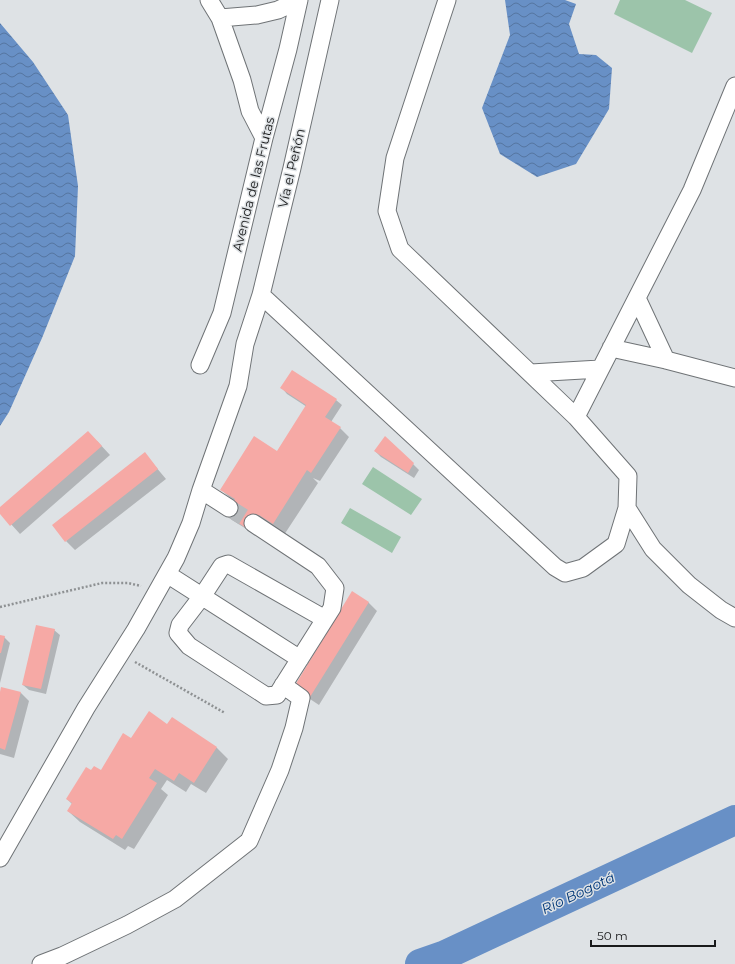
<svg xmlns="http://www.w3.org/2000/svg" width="735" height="964" font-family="Montserrat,sans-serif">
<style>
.garden{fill:#9cc4aa}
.water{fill:url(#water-waves)}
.shadow{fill:#0003}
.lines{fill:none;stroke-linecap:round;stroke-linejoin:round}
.river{stroke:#6890c6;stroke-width:30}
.building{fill:#f6a9a5}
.minor-tunnel{stroke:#b7babd;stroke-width:17;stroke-dasharray:17 8;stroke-linecap:butt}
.minor-casing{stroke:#6f7376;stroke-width:19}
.path{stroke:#8e9193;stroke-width:2.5;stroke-dasharray:2 2;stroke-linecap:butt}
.minor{stroke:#fff;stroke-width:17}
.labels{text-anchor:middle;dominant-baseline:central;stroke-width:3;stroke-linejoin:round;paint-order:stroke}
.street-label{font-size:13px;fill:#191a1b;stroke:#dee2e5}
.water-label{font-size:14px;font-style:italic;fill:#003777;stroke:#dee2e5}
</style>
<defs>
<pattern id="water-waves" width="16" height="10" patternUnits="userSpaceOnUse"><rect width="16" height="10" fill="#6890c6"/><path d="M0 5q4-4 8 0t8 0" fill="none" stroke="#5575a0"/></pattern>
</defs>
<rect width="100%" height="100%" fill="#dee2e5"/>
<path class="garden" d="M620,0H685L712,13L692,53L614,14Z
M373,467L422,499L411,515L362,484Z
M350,508L401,537L392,553L341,523Z"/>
<path class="water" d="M505,0H565L576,4L569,24L579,54L596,55L612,68L609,109L576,164L537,177L500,154L482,108L510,35Z
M0,23L33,62L68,115L78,186L75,256L42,338L9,412L0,426Z"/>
<path class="shadow" d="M282,388L336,400L342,405L331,422L340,428L349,437L320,481L313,478L318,483L284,535L257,516L248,530L232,520L226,514L233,501L221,489L277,452L307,407L287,394Z
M97,441L110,455L20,534L0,512V509Z
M375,451L413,464L419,470L414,478L381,457Z
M145,454L166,479L75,550L66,541Z
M368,602L377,611L319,705L304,695Z
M54,630L60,635L46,694L29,690L23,685Z
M0,636L4,637L10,643L0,683Z
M21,693L29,701L14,758L0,754V695Z
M172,718L217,748L228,759L206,793L191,784L186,792L167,780L161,789L168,795L134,849L128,846L125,850L80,822L68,811L72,804L67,799L92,771H101L132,739L168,725Z"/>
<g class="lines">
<path class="river" d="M420,964L443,956L735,820"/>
</g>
<path class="building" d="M292,370L337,399L325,417L341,427L311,473L307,470L273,524L259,515L249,530L225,514L235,499L220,490L254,436L277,451L306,405L280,388Z
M88,431L102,446L10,526L0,514V507Z
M385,436L414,463L408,473L374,451Z
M145,452L158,469L65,542L52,525Z
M352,591L369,602L310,697L294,687Z
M36,625L55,629L41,689L22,685Z
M0,635L5,636L1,653H0Z
M1,687L21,692L5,750L0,748V692Z
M149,711L167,724L172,717L217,747L194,783L179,773L174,781L155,769L149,778L157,783L122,839L116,835L113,839L67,811L72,803L66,799L86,767L91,770L94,766L101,770L123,733L131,738Z"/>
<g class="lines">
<path class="minor-tunnel" d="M229,508L253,523"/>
<defs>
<path id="minor" d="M209,0L220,18L242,80L250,111L264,138
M220,18L257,15L278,10L299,0
M261,295L555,567L565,573L583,568L616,544L627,508L628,476L576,417L400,249L387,211L395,158L447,0
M637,298L666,360
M611,348L666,360L735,378
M200,365L222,313L264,138L288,49L299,0
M531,373L600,369
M576,417L692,190L735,86
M201,490L229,508
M627,508L653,549L689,585L721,610L735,618
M253,523L318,566L335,588L332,608L277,695L266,696L189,646L178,633L180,625L203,595L222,566L228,564L325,619
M167,574L300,659
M0,858L86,708L136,629L176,558L191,523L201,490L238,386L245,344L261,295L292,168L330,0
M41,964L62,956L127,925L175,899L249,841L280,770L294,728L301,698L283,685"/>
</defs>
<use href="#minor" class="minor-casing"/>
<path class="path" d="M0,607L102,583H128L141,586
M135,662L225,713"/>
<use href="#minor" class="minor"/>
</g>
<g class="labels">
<g class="street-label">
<text transform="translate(291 168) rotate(-77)">Vía el Peñón</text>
<text transform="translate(253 184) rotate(-76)">Avenida de las Frutas</text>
</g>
<g class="water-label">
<text transform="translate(578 893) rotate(-25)">Río Bogotá</text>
</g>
</g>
<path d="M591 940v6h124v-6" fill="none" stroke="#191a1b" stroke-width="2"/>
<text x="597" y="940" font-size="12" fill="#191a1b" stroke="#dee2e5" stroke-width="3" paint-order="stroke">50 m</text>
</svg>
